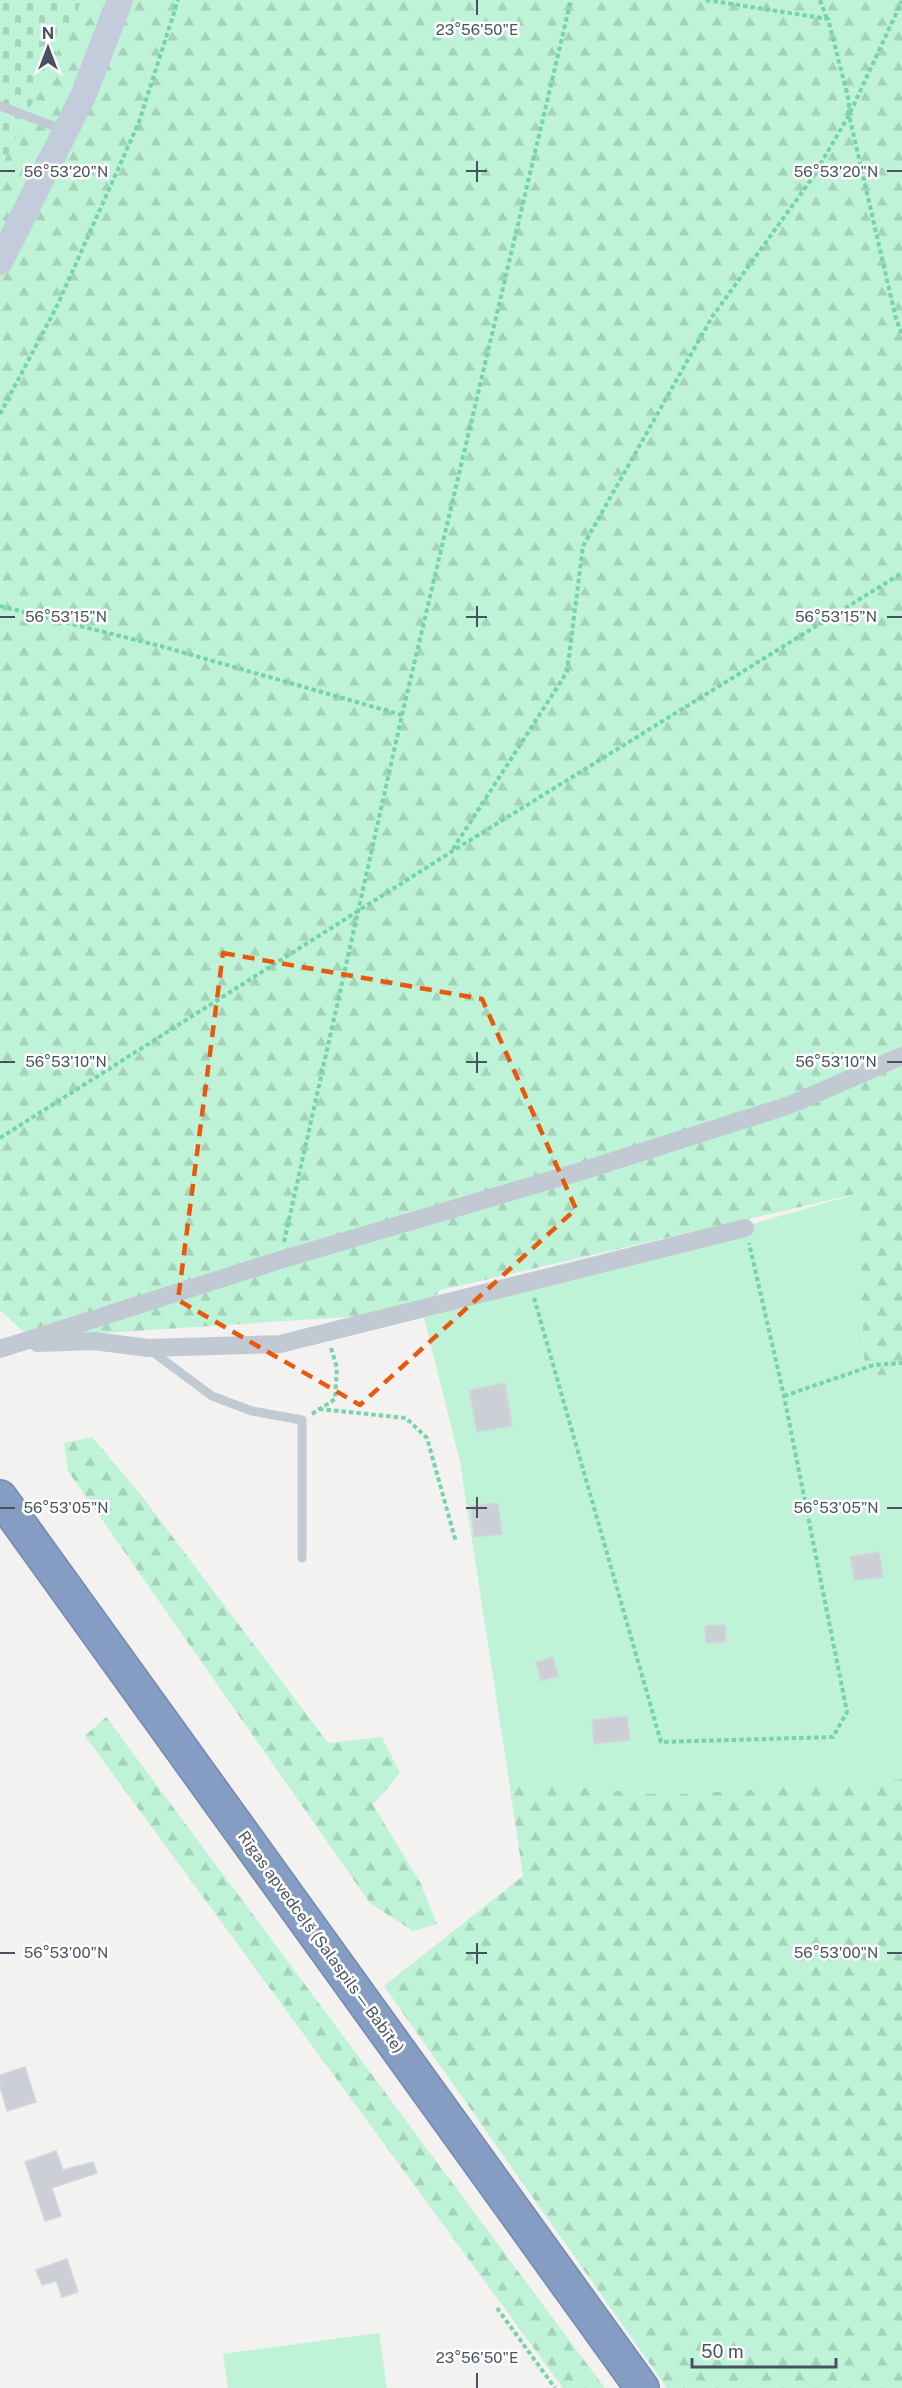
<svg xmlns="http://www.w3.org/2000/svg" width="902" height="2388" font-family="'Public Sans',sans-serif">
<style>
.forest{fill:url(#forest-firs)}
.cemetery{fill:url(#cemetery-stones)}
.garden{fill:#bef3d7}
.building{fill:#cdcfd7;stroke:#d5d6dd;stroke-width:1.5}
.lines{fill:none;stroke-linecap:round;stroke-linejoin:round}
.highway-casing{stroke:#7188af;stroke-width:36}
.path{stroke:#73d4ad;stroke-width:4;stroke-dasharray:4.5 3;stroke-linecap:butt}
.lane{stroke:#c1cad3;stroke-width:9}
.street{stroke:#c1cad3;stroke-width:18}
.secondary{stroke:#c3ccdb;stroke-width:26}
.highway{stroke:#869dc3;stroke-width:33}
.marked{fill:none;stroke:#e8590c;stroke-width:4.5;stroke-dasharray:12 8;stroke-linejoin:round}
.ticks{fill:none;stroke:#475260;stroke-width:2}
.labels{text-anchor:middle;dominant-baseline:central;stroke-width:5;stroke-linejoin:round;paint-order:stroke}
.street-label{font-size:16px;fill:#475260;stroke:#fff}
.ticks-label{font-size:15px;text-anchor:middle;fill:#475260;stroke:#fff;stroke-width:5;stroke-linejoin:round;paint-order:stroke}
</style>
<defs>
<pattern id="forest-firs" width="22" height="20" patternUnits="userSpaceOnUse" patternTransform="scale(1.5)"><rect width="22" height="20" fill="#bef3d7"/><path d="M5 1l3.5 6h-7zM16 11l3.5 6h-7z" fill="#a5d2bb"/></pattern>
<pattern id="cemetery-stones" width="16" height="16" patternUnits="userSpaceOnUse" patternTransform="scale(1.5)"><rect width="16" height="16" fill="#bef3d7"/><path d="M2 7V4a2 2 0 0 1 4 0v3zM10 15v-3a2 2 0 0 1 4 0v3z" fill="#a5d2bb"/></pattern>
</defs>
<rect width="100%" height="100%" fill="#f4f1f1"/>
<path class="forest" d="M0,0H902V1374L865,1377L856,1194L441,1290L420,1312L30,1338L0,1310Z
M92,1437L141,1495L328,1743L382,1737L400,1773L373,1805L420,1882L437,1924L413,1931L370,1903L68,1471L64,1443Z
M106,1717L578,2352L605,2388H563L85,1736Z
M902,1779V2388H667L384,1986L523,1876L509,1781L668,1795Z"/>
<path class="cemetery" d="M0,0H82L0,170Z"/>
<path class="garden" d="M857,1194L865,1376L902,1374V1779L668,1795L509,1781L460,1462L424,1318Z
M379,2333L387,2388H228L223,2354Z"/>
<path class="building" d="M505,1383L512,1426L477,1432L469,1390Z
M498,1503L502,1534L474,1537L471,1506Z
M879,1552L883,1577L855,1581L850,1557Z
M725,1625L726,1642L706,1643L705,1626Z
M553,1657L558,1676L541,1681L536,1662Z
M627,1716L630,1740L594,1744L592,1720Z
M25,2067L36,2102L7,2111L0,2086V2075Z
M56,2151L63,2170L93,2162L97,2173L52,2188L61,2216L45,2221L25,2162Z
M67,2259L78,2292L62,2297L56,2281L42,2285L36,2270Z"/>
<g class="lines">
<defs>
<path id="highway" d="M0,1497L642,2388"/>
</defs>
<use href="#highway" class="highway-casing"/>
<path class="path" d="M706,0L828,19L849,101V115L896,319L902,334
M820,0L827,19
M0,414L57,306L139,122L178,0
M0,606L164,647L402,715
M453,849L567,672L583,546L712,317L813,177L849,115L902,1
M0,1138L451,852L902,573
M284,1242L402,715L571,0
M534,1298L661,1742L833,1737L847,1712L784,1396L749,1243
M784,1396L874,1365L902,1363
M319,1409L406,1418L427,1438L456,1542
M312,1414L335,1399L337,1368L331,1348
M497,2308L555,2388"/>
<path class="lane" d="M0,106L64,130
M150,1350L212,1396L252,1411L302,1420V1558"/>
<path class="street" d="M37,1343L94,1341L148,1348L280,1344L745,1228
M0,1349L280,1260L585,1170L790,1105L902,1056"/>
<path class="secondary" d="M0,262L83,96L120,0"/>
<use href="#highway" class="highway"/>
</g>
<path class="marked" d="M223,953L482,999L576,1209L360,1405L178,1300Z"/>
<path class="ticks" d="M477,0V15M477,161V182M0,171H15M466,171H487M887,171H902M477,606V627M0,617H15M466,617H487M887,617H902M477,1052V1073M0,1062H15M466,1062H487M887,1062H902M477,1497V1518M0,1508H15M466,1508H487M887,1508H902M477,1943V1964M0,1953H15M466,1953H487M887,1953H902M477,2373V2388"/>
<g class="labels">
<g class="street-label">
<text transform="translate(321 1942) rotate(54)">Rīgas apvedceļš (Salaspils — Babīte)</text>
</g>
</g>
<g class="ticks-label">
<text x="477" y="35">23°56'50"E</text>
<text x="66" y="177">56°53'20"N</text>
<text x="836" y="177">56°53'20"N</text>
<text x="66" y="622">56°53'15"N</text>
<text x="836" y="622">56°53'15"N</text>
<text x="66" y="1067">56°53'10"N</text>
<text x="836" y="1067">56°53'10"N</text>
<text x="66" y="1513">56°53'05"N</text>
<text x="836" y="1513">56°53'05"N</text>
<text x="66" y="1958">56°53'00"N</text>
<text x="836" y="1958">56°53'00"N</text>
<text x="477" y="2363">23°56'50"E</text>
</g>
<g transform="translate(48 48)" stroke="#ffffff" stroke-width="4.5" paint-order="stroke">
<path d="M0-4.5L10 22L0 15L-10 22Z" fill="#475260"/>
<text y="-9" font-size="16" font-weight="bold" text-anchor="middle" fill="#475260">N</text>
</g>
<path d="M692 2358v9h144v-9" fill="none" stroke="#475260" stroke-width="3"/>
<text x="701" y="2358" font-size="18" fill="#475260" stroke="#ffffff" stroke-width="4.5" paint-order="stroke">50 m</text>
</svg>
